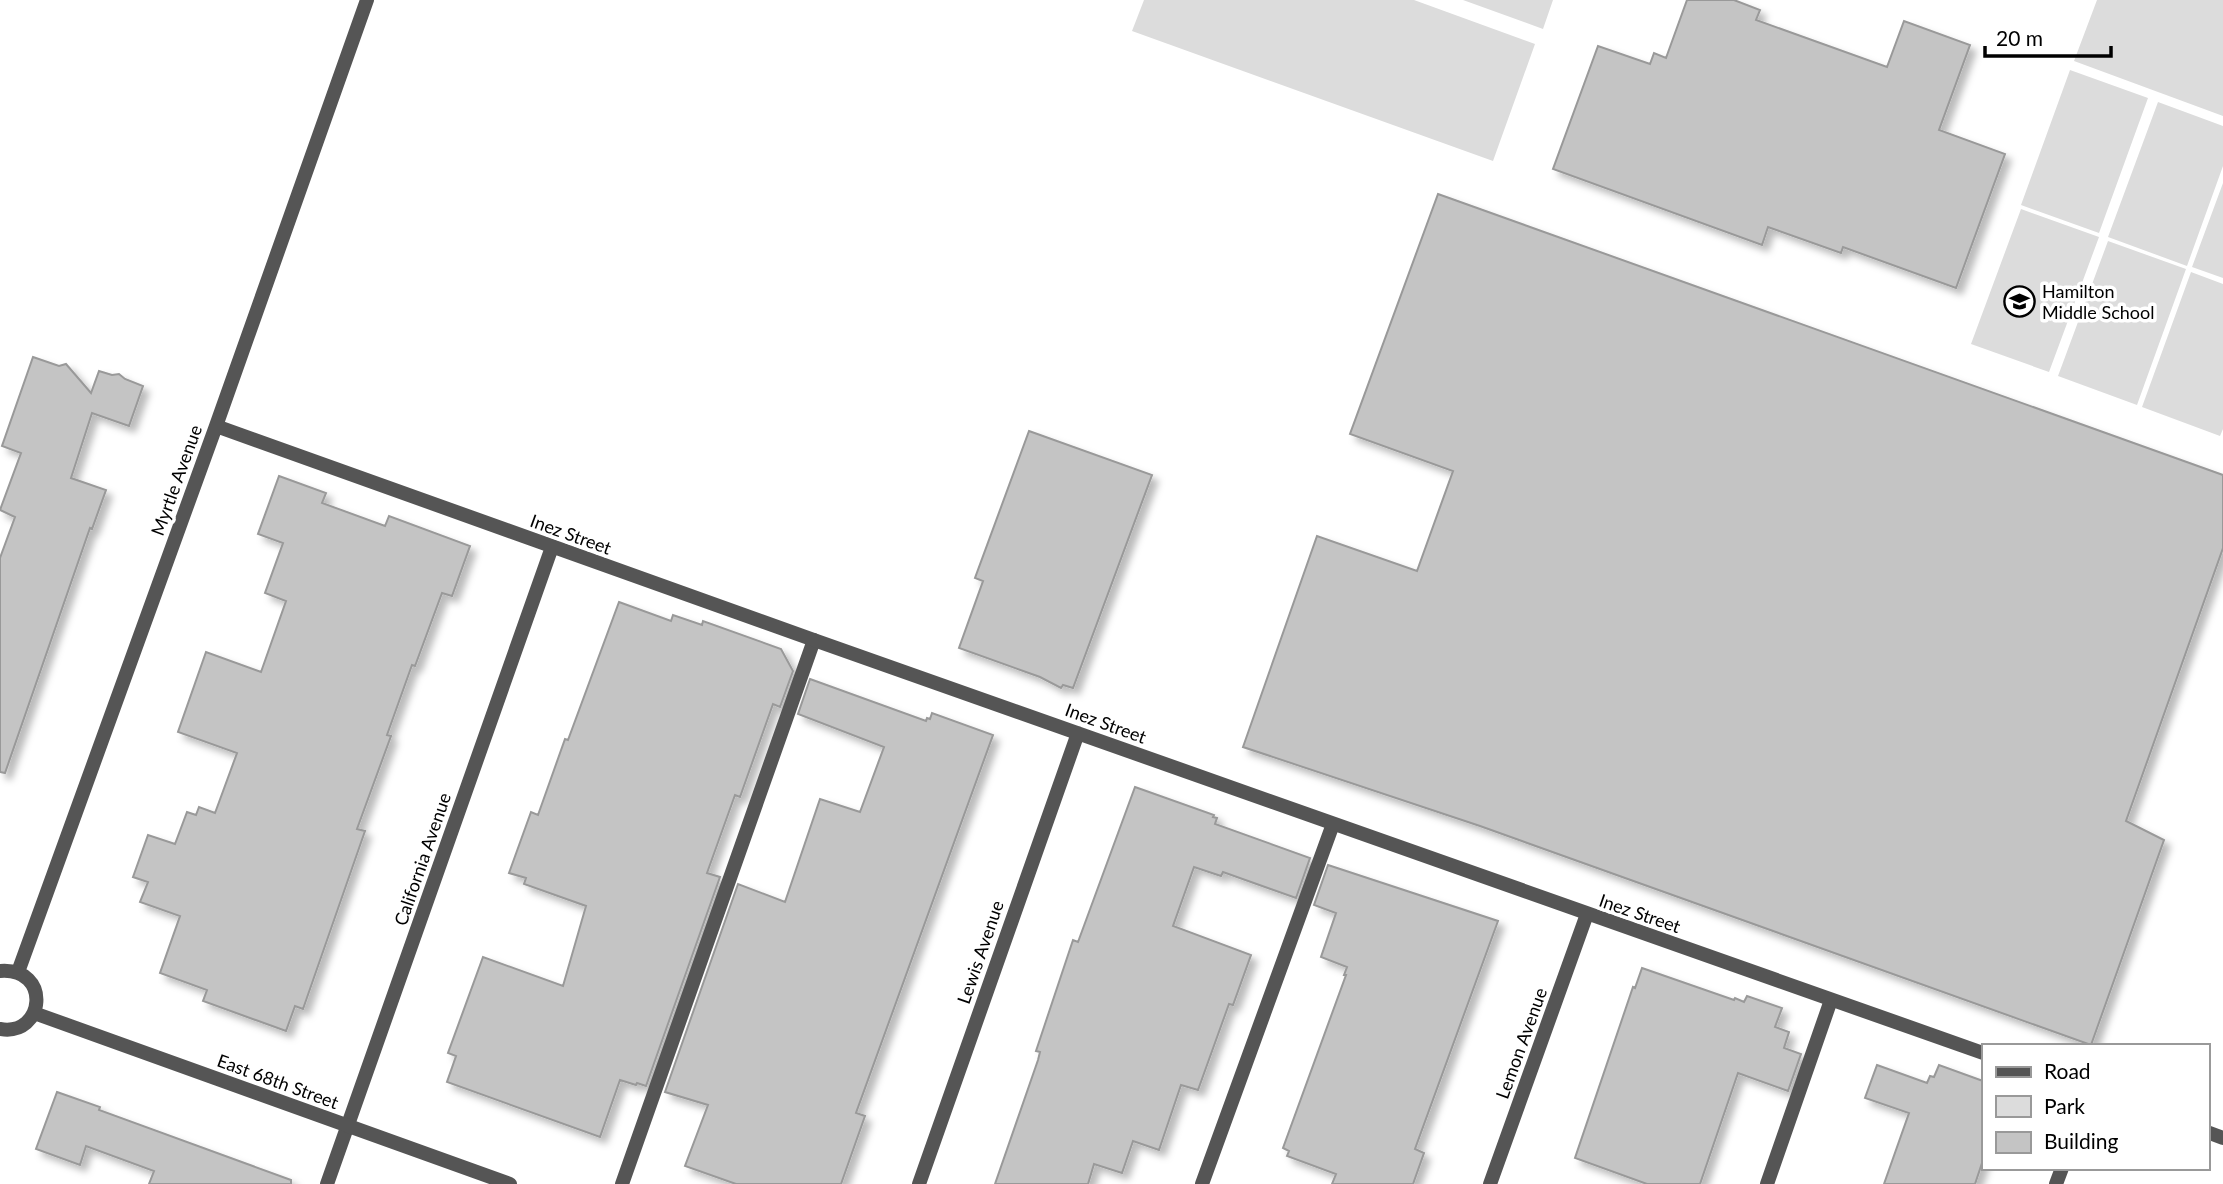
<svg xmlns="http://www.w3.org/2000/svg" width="2223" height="1184" font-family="Lato,sans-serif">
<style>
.green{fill:#dcdcdc}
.building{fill:#c4c4c4;stroke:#999;stroke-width:2;filter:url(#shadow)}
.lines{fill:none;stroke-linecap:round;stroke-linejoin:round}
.service{stroke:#555;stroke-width:14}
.minor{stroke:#555;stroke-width:14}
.tertiary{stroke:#555;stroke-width:14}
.labels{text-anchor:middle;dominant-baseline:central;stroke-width:7;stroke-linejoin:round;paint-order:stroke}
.poi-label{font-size:18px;fill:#000;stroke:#fff;text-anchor:start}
.street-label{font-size:18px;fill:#000;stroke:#fff}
</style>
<defs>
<filter id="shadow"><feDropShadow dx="6" dy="6" stdDeviation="3.5" flood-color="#0004"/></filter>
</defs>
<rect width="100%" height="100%" fill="#fff"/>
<path class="green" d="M1144,0H1414L1535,44L1493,161L1132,31Z
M1463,0H1553L1543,29Z
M2097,0H2223V116L2074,61Z
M2070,70L2148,98L2099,233L2021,205Z
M2158,102L2223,126V166L2187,266L2108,237Z
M2223,183V278L2192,267Z
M2021,209L2099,237L2049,372L1971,344Z
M2108,241L2186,269L2137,405L2058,376Z
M2191,272L2223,284V429L2220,436L2142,407Z"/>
<path class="building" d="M1687,0H1734L1760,10L1756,20L1887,67L1904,21L1970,45L1939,130L2005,154L1956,288L1843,247L1841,253L1768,227L1762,245L1553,169L1598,46L1650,64L1654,53L1666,58Z
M1438,194L2223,475V548L2126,821L2164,840L2091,1045L1480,826L1243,747L1317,536L1417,571L1453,471L1350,434Z
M33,357L59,366L66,364L91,393L99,371L112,375L119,374L125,379L143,386L129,426L92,413L71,478L106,490L92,529L90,528L5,773L0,772V558L15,517L0,510L21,453L2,446Z
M1029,431L1152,475L1073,688L1063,685L1061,688L1040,677L959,648L983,581L975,578Z
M279,476L326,493L322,503L385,526L389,516L470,546L452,596L442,593L415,666L412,665L387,735L391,736L357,829L365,831L303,1009L295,1006L286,1031L203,1001L207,990L160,973L180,916L140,902L148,882L133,877L148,835L175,844L187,812L196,815L199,807L215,813L237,753L178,732L206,652L261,672L286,601L265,593L283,543L258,534Z
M619,602L671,621L673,615L702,625L703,621L781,649L793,671L780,707L773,704L740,797L735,795L707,873L720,877L646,1086L637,1083L636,1085L620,1080L600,1137L447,1082L456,1056L448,1053L483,957L563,986L586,906L524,884L526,878L509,873L531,812L538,815L565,739L568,740Z
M810,679L926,721L927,718L930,719L932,713L993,735L856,1113L865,1116L841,1184H736L685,1166L708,1105L665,1092L738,884L785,902L820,799L860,812L884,747L798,714Z
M1135,787L1214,815L1213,817L1217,818L1215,824L1310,858L1296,898L1223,872L1221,876L1194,867L1173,926L1251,955L1233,1005L1229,1004L1198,1090L1181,1085L1159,1150L1133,1141L1122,1173L1094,1164L1088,1184H995L1038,1060L1040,1052L1036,1051L1073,940L1078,942Z
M1328,865L1498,921L1415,1149L1424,1153L1413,1184H1332L1336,1174L1287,1156L1289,1151L1283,1148L1346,975H1344L1347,967L1321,957L1336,913L1314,905Z
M1642,968L1734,1000L1735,998L1744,1002L1747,996L1782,1008L1775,1027L1789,1032L1784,1048L1801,1054L1788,1091L1738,1073L1700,1184H1647L1575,1158L1633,987L1635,988Z
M1877,1065L1927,1083L1930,1076L1934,1077L1939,1065L1983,1081V1160L1975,1184H1884L1909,1113L1865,1098Z
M57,1092L100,1107L99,1110L291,1180V1184H149L154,1171L86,1146L80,1165L36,1149Z"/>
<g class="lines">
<path class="service" d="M622,1184L814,640
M1202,1184L1333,824
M1767,1184L1831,1000"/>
<path class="minor" d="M216,426L814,640L1983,1053
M18,972L216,426L367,0
M2207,1132L2223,1138
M327,1184L552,547
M919,1184L1078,733
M1490,1184L1587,914
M2056,1184L2062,1168"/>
<path class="tertiary" d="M0,971C52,967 45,1037 0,1029
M34,1013L510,1184"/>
</g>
<defs>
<symbol id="school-ring" viewBox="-11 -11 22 22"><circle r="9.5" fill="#fff" stroke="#000" stroke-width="1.5"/><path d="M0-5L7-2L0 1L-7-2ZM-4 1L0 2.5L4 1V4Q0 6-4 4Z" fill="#000"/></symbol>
</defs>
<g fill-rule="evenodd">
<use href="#school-ring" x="2002" y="284" width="35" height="35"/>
</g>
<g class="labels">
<g class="poi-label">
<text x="2042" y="291">Hamilton<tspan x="2042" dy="21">Middle School</tspan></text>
</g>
<g class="street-label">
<text transform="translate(176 480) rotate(-70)">Myrtle Avenue</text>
<text transform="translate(571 534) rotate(20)">Inez Street</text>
<text transform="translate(1106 723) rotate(20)">Inez Street</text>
<text transform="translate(422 859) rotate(-71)">California Avenue</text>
<text transform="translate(1640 913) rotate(19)">Inez Street</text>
<text transform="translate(980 952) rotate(-71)">Lewis Avenue</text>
<text transform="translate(1521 1043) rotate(-70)">Lemon Avenue</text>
<text transform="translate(278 1081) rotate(20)">East 68th Street</text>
</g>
</g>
<rect x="1982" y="1044" width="228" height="126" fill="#ffffff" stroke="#999999" stroke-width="2"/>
<rect x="1996" y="1067" width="35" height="10" fill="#555555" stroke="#999999" stroke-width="2"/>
<text x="2044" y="1079" font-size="21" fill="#000000">Road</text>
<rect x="1996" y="1096" width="35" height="21" fill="#dcdcdc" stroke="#999999" stroke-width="2"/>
<text x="2044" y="1114" font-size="21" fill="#000000">Park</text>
<rect x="1996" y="1132" width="35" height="21" fill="#c4c4c4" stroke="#999999" stroke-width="2"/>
<text x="2044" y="1149" font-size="21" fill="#000000">Building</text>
<path d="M1985 46v10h126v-10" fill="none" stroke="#000000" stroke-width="3.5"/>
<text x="1996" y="46" font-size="21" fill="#000000" stroke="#ffffff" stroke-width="5" paint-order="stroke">20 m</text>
</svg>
